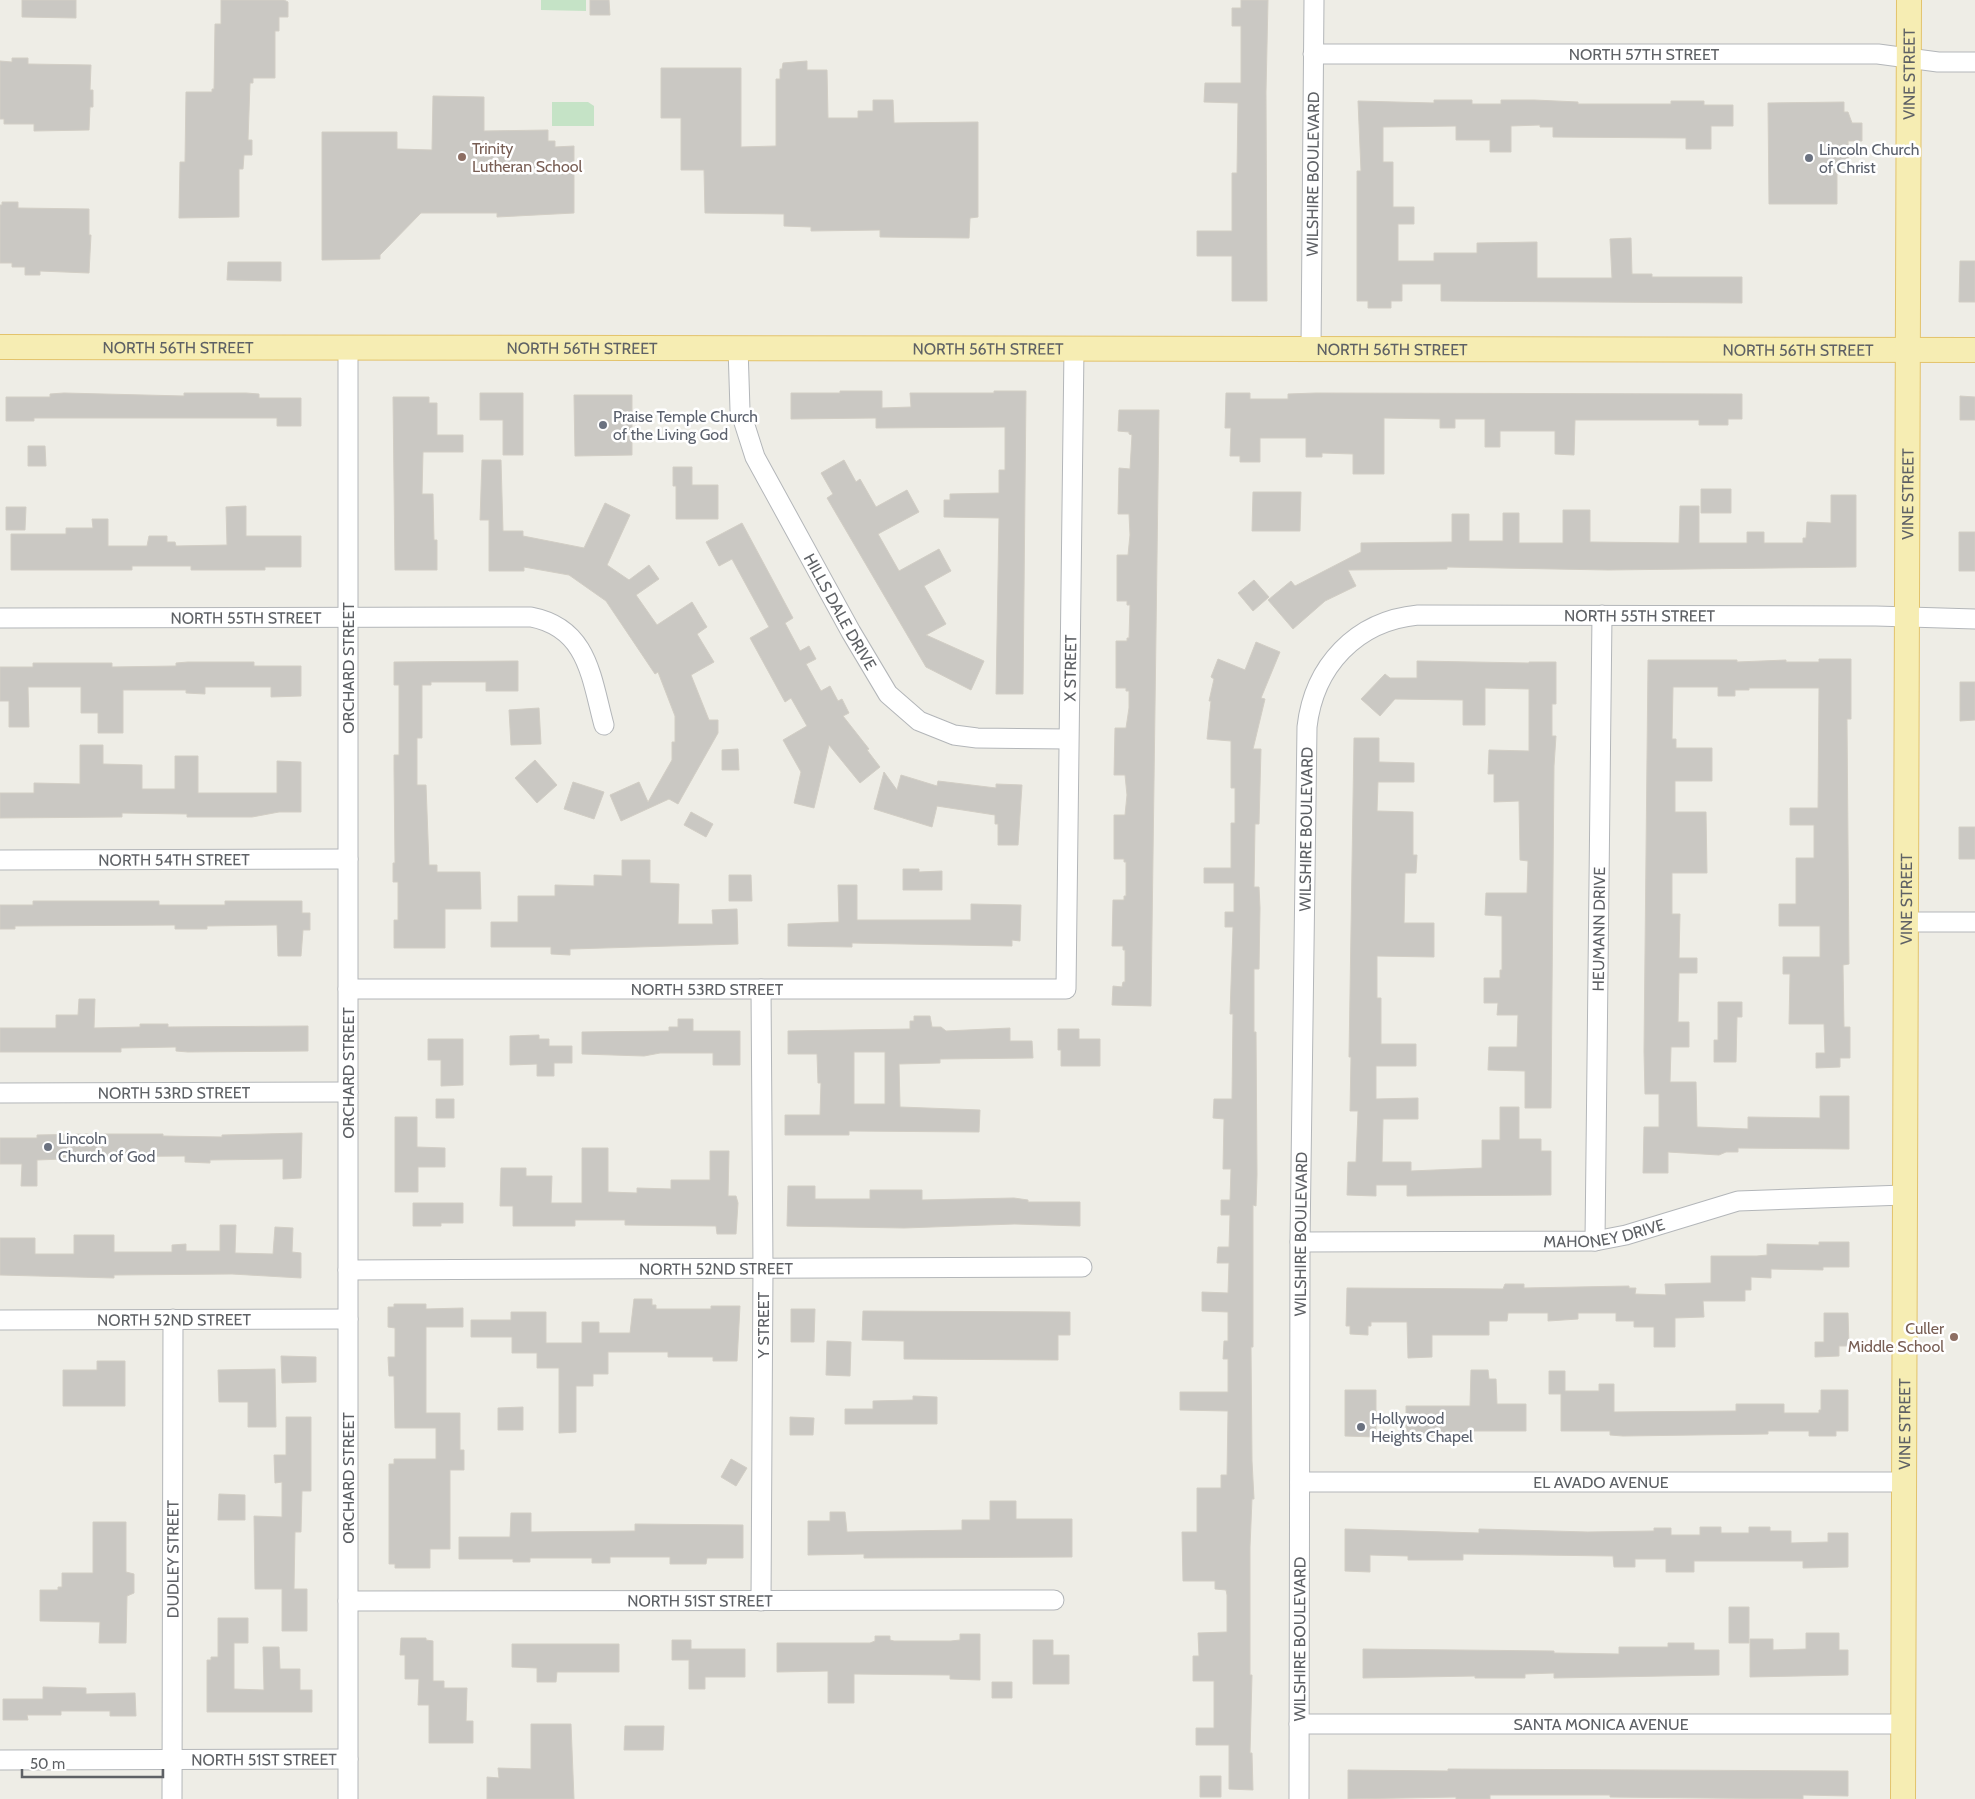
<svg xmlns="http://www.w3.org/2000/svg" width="1975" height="1799" font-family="Cabin,sans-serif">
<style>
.green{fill:#c5e3c6}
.building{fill:#cac8c3;stroke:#d2cec5;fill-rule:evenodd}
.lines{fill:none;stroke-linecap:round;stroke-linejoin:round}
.minor-casing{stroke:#b3b6b9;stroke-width:21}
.major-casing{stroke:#e3c36b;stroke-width:26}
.minor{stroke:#fff;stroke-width:19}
.major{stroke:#f6edb3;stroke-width:24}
.education-dot{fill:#8d6e63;stroke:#fff;stroke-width:2}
.worship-dot{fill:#6b7280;stroke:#fff;stroke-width:2}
.labels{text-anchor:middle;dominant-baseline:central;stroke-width:5;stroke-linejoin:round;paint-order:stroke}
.street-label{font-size:16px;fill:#5e6165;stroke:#fff}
.education-label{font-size:16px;fill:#785e54;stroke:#fff;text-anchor:start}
.worship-label{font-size:16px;fill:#5b616d;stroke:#fff;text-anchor:start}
</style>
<rect width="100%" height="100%" fill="#eeede6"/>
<path class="green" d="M541,0H586V11L541,10Z
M552,102H588L594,106V126H552Z"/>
<path class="building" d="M22,0H76V18L22,17Z
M221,0H284L288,2V17H279V31H275V78H253V83H250L248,140H252V155H244L243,169H239V217L179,218L180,162H185L186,92H212V89H214L215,24H221Z
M590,0H609L610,15H590Z
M1241,0H1268L1266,92L1267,301H1232V256H1197V231H1232V173H1237L1238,103L1204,102L1205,83H1241V26H1232V8H1241Z
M12,58H28V64L91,65L90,90H93V107H90L89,130L34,131V124H4V119H0V61L12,62Z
M807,61V70H827L828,118H858V111H873V100H893L894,123L978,122V217L970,218L969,238L880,237V230L811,231V227L784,226V214L705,213L704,170H681V118H661V68H741V147L776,146V79H780V69H782L783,63Z
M433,96L484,97V131L548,130V141H555V147L574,146V213L497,217V213H421L380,255V259L322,260V132H397V149L432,150Z
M1434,100H1472V104H1501V100H1534L1578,102V104H1671V101H1704V105H1733V126H1711V149H1686V138L1553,137V127H1540V125L1511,126V152H1490V140H1456V126L1383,127V162H1393V207H1414V224H1398V261H1434V253H1477V243L1537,242V278H1612L1610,239L1631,238L1632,274H1652V277H1742V303L1441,301V284H1402V301H1391V308H1368V301H1357V171H1361L1358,101L1434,103Z
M1844,102V112H1848L1852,123H1862V141H1848L1849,163H1837V204H1769L1768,103Z
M2,202H18V208L89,209V235H91L89,273L40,271V275H25V267H12V263H0V205H2Z
M1960,261H1975V302H1959Z
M228,262H281V281L227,280Z
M840,391H882V408L911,407L910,393H994V391H1026L1023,694H996L999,518L944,517V500H950V494L999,493V470H1005V427L876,428V418L791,419V393H840Z
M64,393L184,396V393H246L259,394V398H301V426H277V418H34V421H6V397H50V394Z
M480,393H523V455H503V420H480Z
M1226,393H1250V399H1288V394L1316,393L1742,394V419H1728V425H1699V420H1575L1574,455L1555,454V431H1500V447H1485V419H1455V428H1440V419L1384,418V474H1353V454L1322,453V457H1306V438H1260V462H1240V456H1230L1231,428H1225Z
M574,395H632V455L575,456Z
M1960,396L1975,397V420H1960Z
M393,397H429V403H437V435H463V452H423L422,494H433L434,540H437V570H395Z
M1119,410H1159L1151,1006L1112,1005L1113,986L1122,987L1123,982H1125V950H1123V946H1112L1113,900H1124V896H1126V862H1124V859H1114V815H1125L1127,795L1125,775H1114L1115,728H1126L1129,708V691H1126V688H1116V641H1127V638H1129L1130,605H1127V601H1117V555H1128L1130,535L1129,514H1118L1119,468L1130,469L1132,435L1129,434V432L1118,431Z
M28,446H45L46,466H28Z
M482,460H501L503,531H523V536L584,548L605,503L630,515L607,565L629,580L649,565L659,579L636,595L657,625L692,602L707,627L697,634L714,662L691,675L709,720H718V733L678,804L669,799L621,821L610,795L639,782L648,802L672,760V742H675V716L658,672L655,674L606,601L569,575L524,567V571H489V520H480Z
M844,460L856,482L860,479L876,507L907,490L919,512L878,534L899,571L939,549L951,571L924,586L946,624L926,635L984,661L971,690L926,667L827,498L833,494L821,473Z
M673,467H692V485H718V519H676V486H673Z
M1701,489H1731V513H1701Z
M1253,492H1301L1300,531H1252Z
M1831,495H1856V567L1608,570L1447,567V569L1348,570L1356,586L1325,601L1293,629L1268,600L1291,581L1295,586L1361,552V543L1452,542V514H1469V541H1503V513H1519V543H1563V510H1590V542L1679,543L1680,506H1699V543H1747V532H1764V543H1803V538H1806L1807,522L1831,523Z
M246,506V536H301V567H265V570H191V566H132V570H11V534H66V528H93L92,519H108V546H147L149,536H167V542H175L176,546L227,545L226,507Z
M6,507H26L25,530H6Z
M742,523L793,618L785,623L800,651L809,646L816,659L806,664L821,691L830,686L838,701L842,699L849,713L843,716L869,749L867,750L880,767L860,783L829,745L814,808L794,803L801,772L783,740L807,726L791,698L785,702L750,638L769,627L732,559L719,566L706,542Z
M1959,532H1975V571H1959Z
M1254,580L1269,597L1253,611L1238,593Z
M1256,642L1280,652L1261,698L1265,699L1253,749H1261L1259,824H1255L1254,887H1259L1260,908L1259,969H1254V1032H1256L1257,1175L1256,1206L1253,1205V1347H1251L1252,1461L1254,1499H1252L1250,1547V1675H1252L1250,1753H1252L1253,1790L1229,1789V1745H1196V1728H1214V1681H1193V1656H1199L1198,1633L1227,1632V1595L1226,1590L1215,1589V1581H1183L1182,1532H1197V1488H1221V1475H1227L1228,1411L1180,1410V1392H1228V1359H1223L1224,1341H1228V1312L1202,1311V1292L1228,1293L1229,1263H1217L1218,1247H1229L1230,1215H1221V1200H1230L1231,1169H1223L1224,1119L1213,1118L1214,1099H1232L1233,1014H1230L1233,927H1225V912H1234V883H1204V868H1231V823H1235V788H1231V741L1207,739L1211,701H1209L1214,679L1211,677L1218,659L1245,670Z
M1819,659H1851V719H1847L1849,964L1843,965L1844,1027H1850V1058H1840V1067L1816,1068V1053H1825L1824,1024H1789L1790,974H1783V957H1820V926H1779V904H1796V858H1814V825H1790V808H1818L1819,688H1749V690H1735V696H1718V687H1673L1672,739H1676V748H1712V781H1675V812H1706L1707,873H1672V914H1680L1679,958H1697V973H1679L1678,1022H1689V1047H1671L1670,1082H1696L1697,1127L1748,1129V1117L1820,1118V1096H1849V1149L1738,1148V1152H1726L1719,1155L1668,1152V1173H1643L1644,1127H1659V1094H1645L1644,1051L1648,660H1737V662L1786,660V662H1819Z
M518,661V691H486V682H431V685H422V738H417V785H426L429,865H437V872H480L481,909H445V948H394V920H398V882H393V863H395L394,768V755H399V685H394V662Z
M1417,661L1529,663V662H1556V704H1552V736H1556L1554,766L1551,1108H1525V1071L1488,1070L1489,1047H1517L1518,1015H1497L1498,1003H1484V978H1500V970H1502V916L1485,915L1486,893H1527L1528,861L1520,860L1519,801L1494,802V774H1488L1489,750L1529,751V689L1485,688V725H1463V700L1395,699L1380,716L1361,699L1385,674L1390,678H1417Z
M188,662H254V666H301V696L271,697V687H205V694L186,693V690H123V733H98V713H81V687H28L29,727H9V701H0V667H33V663H112V667L176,666V663Z
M1960,682H1975V720L1960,721Z
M539,708L541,744L511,745L509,710Z
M1354,738H1379V762L1414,763V782H1378L1377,811L1413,812V855H1417L1416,873H1405L1404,923H1434V957L1377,956V998H1381V1044H1416V1066H1376V1099L1418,1098V1119H1383L1382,1162H1411V1171L1482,1168V1140H1500V1107H1519V1139H1541V1151H1551V1195L1407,1196V1185H1376V1196L1347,1195L1348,1162H1356L1358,1111H1350L1351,1057H1349Z
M80,745H103V764L142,765V789H175V756H198V793H277V761L301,762V812H279L252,817H187V814L122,813V817L0,818V793H34V783L80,784Z
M738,749L739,770H722V750Z
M535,760L557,785L537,803L515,778Z
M884,772L897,790L901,775L937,786L938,781L996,788V784L1022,785L1018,845H998V824H995V815L937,806L932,827L874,809Z
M573,782L604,792L594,819L564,809Z
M691,812L713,824L706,837L684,825Z
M1959,827H1975V859H1959Z
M622,860H650V883L679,884L678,924H713L712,910L737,909L738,944L570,949V955L551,954V947H491V922H518V896H555V885L594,886V875L622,876Z
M903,869H919V872L942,871V890H903Z
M729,875H751L752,901H729Z
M838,885H857V920H971V904L1021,905L1020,941L1012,940V946L852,943V947L788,946V924L839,922Z
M33,901H159V905H225V901H302V913H310V930H303L301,956H278L277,925L207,926V929H175V925L15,926V929H0V905H33Z
M79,999H95L94,1028L140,1027V1024H168V1027L308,1026V1051L188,1052L176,1051V1047L121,1048V1052H0V1028H56V1015H78Z
M1718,1002H1742V1017H1737L1736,1062H1714V1040H1718Z
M914,1016H930L932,1027H941L946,1031L1010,1028V1041H1032L1033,1058L940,1059V1063L899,1064L900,1107L980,1110L979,1132L849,1131V1135H785V1115H820L821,1083H818L817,1054H788V1031L910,1029V1021H914ZM854,1052H885V1104H854Z
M678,1019H693V1031H740V1065H713V1053H660L644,1056L582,1054V1032L669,1031V1027H678Z
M1058,1029H1079V1039H1100V1066H1061V1050H1058Z
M539,1035V1039H549V1046H572V1063H554V1076H537V1064L510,1065V1036Z
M428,1039H463V1085L441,1086V1060H428Z
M436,1099H454V1118H436Z
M395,1117H417V1147L445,1148V1167H418V1192H395Z
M302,1133L301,1178L283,1179V1159L210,1160V1163L185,1162V1156L63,1157V1159L37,1160V1186H21L22,1164H0V1138H37V1135L86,1134H163V1136L222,1137V1135Z
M582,1148H608V1192L637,1193V1188L671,1189V1180H710V1151H729L728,1196H736L738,1203L736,1234H717L716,1226L625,1225V1220H575V1226H513V1206H500L501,1168H526V1176H552L551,1203H582Z
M788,1186H815V1199H870V1190H922V1200L1014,1198L1028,1200V1202H1080V1226L1014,1224L904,1228L787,1226Z
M413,1203H463V1223H441V1226H413Z
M220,1225H236L235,1253L273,1254L275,1227L293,1228L292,1252L301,1253V1278L232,1274L114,1275V1278L0,1275V1238H35V1254H74V1235H114V1252H172V1245L186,1244V1251H220Z
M1819,1242H1849V1267H1823V1270L1771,1269V1278L1751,1277V1290H1745V1301H1703L1704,1317L1675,1318V1347H1654V1327H1634V1321H1616V1313H1578V1319L1548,1321V1313H1508L1507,1321H1489V1335H1432V1357L1408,1358L1407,1322H1371V1326H1368V1335L1350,1334V1326H1346L1347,1288L1503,1289L1505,1284H1524V1288L1629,1286V1288H1636L1635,1294L1666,1295L1665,1284L1711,1283V1256H1757L1767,1255V1244L1819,1245Z
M634,1299H652V1305H656V1309H711V1306H740L737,1361H713V1357H668V1352H608V1374H593V1386H576V1432L559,1433V1368H537V1353H512V1337H471V1320H511V1312H546V1343H582V1322H599V1333H630Z
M394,1304H426V1309L463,1308V1327H426V1413H460V1450H464V1470H450V1549H430V1568H395V1564H389V1464H394V1459H436V1428H395L394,1376H389L388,1357H395V1328L388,1327V1307H394Z
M791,1309H815L814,1342H791Z
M863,1311L1070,1312V1335H1058V1360L904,1359V1341L862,1340Z
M1824,1313H1848L1849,1346H1839V1356L1815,1357V1342H1824Z
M827,1341L851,1342L850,1376L826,1375Z
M281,1356L316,1357V1382L282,1383Z
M97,1361H125V1406H63V1370H97Z
M275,1369L276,1427H248V1402H219L218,1370Z
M1471,1370H1488L1489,1379H1496L1497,1404H1526V1431H1466V1435L1406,1436V1406H1470Z
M1549,1371H1565V1391H1599V1384H1614V1412L1736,1411V1404H1784V1413H1819V1410H1821V1390H1848V1431H1836V1436H1809V1431H1768V1434L1623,1436L1610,1435V1431H1561V1394H1549Z
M1345,1390H1376V1437L1345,1436Z
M913,1396L937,1397V1424H845V1409H873V1401L913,1400Z
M523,1407V1430H498V1408Z
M286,1417H311V1491H302L301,1532H295L294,1589H307V1631H282V1589H255L254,1516L282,1517V1482L275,1483L274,1455H286Z
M790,1417L814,1418L813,1435H790Z
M731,1459L747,1468L736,1486L721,1477Z
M219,1494L245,1495V1520H218Z
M990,1501H1016V1519H1072V1557L864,1558V1554L808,1555V1521H830V1512H845L847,1532L962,1530V1520H990Z
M511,1513H531V1532L635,1531V1524L743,1525V1558H707L706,1564H670V1557H610V1563H592V1558H530V1562H513V1559H459V1537H510Z
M93,1522H126V1572L134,1574V1593L127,1596L126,1643H99L100,1622L40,1621V1590H58V1587H62V1573H93Z
M1700,1527H1721V1533H1749V1527H1770V1531H1791V1543L1828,1542V1533H1848V1567L1803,1568V1561H1694V1572H1666V1559H1635V1567H1614L1613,1556L1463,1554V1560H1408V1556L1370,1555V1572L1345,1571V1529L1479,1533V1529L1588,1532L1654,1531V1528H1671V1535H1700Z
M1729,1607H1749V1643H1729Z
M218,1618H248V1643H234V1689L264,1690L263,1647H279L280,1669H300V1690H312V1712H207V1660H211V1657H218Z
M1806,1633H1839V1650H1848V1675L1750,1677V1639H1773V1650L1806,1649Z
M960,1634H980V1680L950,1679V1675L854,1674V1703H828V1671L777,1672V1643H870L875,1641V1636H890V1640L894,1641H951L960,1640Z
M401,1638H426V1640L433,1641V1681H444V1688H467L466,1721H473V1743H429V1705H418L419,1679H405V1655H400Z
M672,1640H691V1649H745V1677H705V1689H689V1660H672Z
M1033,1640H1053V1655H1069V1684H1033Z
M1668,1643H1694V1650H1719V1675L1554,1678V1673L1525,1674V1678H1475V1676L1363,1678V1649L1554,1651V1653L1619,1654V1647H1668Z
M512,1644H619V1672H557L556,1682H537V1668L512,1667Z
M992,1682H1012V1698H992Z
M43,1687L86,1688V1694L135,1693L136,1716H110V1711H61V1715H27L28,1720H3V1699H43Z
M531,1724H571L574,1799H487V1777L499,1778L498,1768L531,1769Z
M625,1726H664L663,1750H624Z
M1448,1769L1848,1771V1796L1803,1795V1799L1610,1797V1795H1490V1799H1456V1797L1348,1799V1770L1448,1771Z
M1200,1776H1221V1797H1200Z"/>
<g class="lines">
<defs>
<g id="minor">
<path id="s1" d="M1313,54H1878L1938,62H1975"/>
<path id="s2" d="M738,347L740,410L755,457L851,632L888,694L919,721L954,735L977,738L1068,739"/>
<path id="s3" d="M1311,348L1314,0"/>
<path id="s4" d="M0,618L531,617C588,628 591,677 604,725"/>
<path id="s5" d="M0,860L348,859"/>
<path d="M1905,922H1975"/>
<path id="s6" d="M348,989H1066L1074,348"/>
<path d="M761,989L763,1268L761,1601"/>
<path id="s7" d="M0,1093L348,1092"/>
<path id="s8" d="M1595,1241L1602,615"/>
<path id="s9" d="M1300,1242L1595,1241L1626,1235L1738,1201L1904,1195"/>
<path id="s10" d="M348,1270L1082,1267"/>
<path id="s11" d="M0,1320L348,1319"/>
<path id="s12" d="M1300,1482H1904"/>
<path id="s13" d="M348,1601L1054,1600"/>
<path id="s14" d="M1299,1724H1904"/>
<path id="s15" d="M0,1760L348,1759"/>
<path id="s16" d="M172,1799L173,1319"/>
<path d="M348,1799V347"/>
<path id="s17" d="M1299,1799L1300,1242L1307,727C1314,666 1356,621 1418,615L1876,616L1975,619"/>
</g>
<g id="major">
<path id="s18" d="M0,347L1975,350"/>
<path id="s19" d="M1903,1799L1909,0"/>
</g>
</defs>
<use href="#minor" class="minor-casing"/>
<use href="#major" class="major-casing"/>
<use href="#minor" class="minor"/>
<use href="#major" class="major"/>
</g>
<g class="education-dot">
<circle cx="462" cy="157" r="5"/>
<circle cx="1954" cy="1337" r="5"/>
</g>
<g class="worship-dot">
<circle cx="1809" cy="158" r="5"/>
<circle cx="603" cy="425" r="5"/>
<circle cx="48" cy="1147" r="5"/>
<circle cx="1361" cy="1427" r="5"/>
</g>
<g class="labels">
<g class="street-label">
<text stroke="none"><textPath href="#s1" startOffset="331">NORTH 57TH STREET</textPath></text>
<text stroke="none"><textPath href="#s19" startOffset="1725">VINE STREET</textPath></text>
<text stroke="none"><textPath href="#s3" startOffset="174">WILSHIRE BOULEVARD</textPath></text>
<text stroke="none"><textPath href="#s18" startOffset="178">NORTH 56TH STREET</textPath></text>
<text stroke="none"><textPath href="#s18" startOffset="582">NORTH 56TH STREET</textPath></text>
<text stroke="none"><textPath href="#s18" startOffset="988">NORTH 56TH STREET</textPath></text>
<text stroke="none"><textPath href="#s18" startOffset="1392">NORTH 56TH STREET</textPath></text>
<text stroke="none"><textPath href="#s18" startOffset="1798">NORTH 56TH STREET</textPath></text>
<text stroke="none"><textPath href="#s19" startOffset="1305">VINE STREET</textPath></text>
<text stroke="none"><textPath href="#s2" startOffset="289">HILLS DALE DRIVE</textPath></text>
<text stroke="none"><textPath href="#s17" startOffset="1465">NORTH 55TH STREET</textPath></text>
<text stroke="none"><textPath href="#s4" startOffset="246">NORTH 55TH STREET</textPath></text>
<text transform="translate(348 668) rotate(-90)">ORCHARD STREET</text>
<text stroke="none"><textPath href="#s6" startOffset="1039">X STREET</textPath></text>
<text stroke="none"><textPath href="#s17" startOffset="970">WILSHIRE BOULEVARD</textPath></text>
<text stroke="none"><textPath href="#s5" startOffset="174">NORTH 54TH STREET</textPath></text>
<text stroke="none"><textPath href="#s19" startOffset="900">VINE STREET</textPath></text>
<text stroke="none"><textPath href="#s8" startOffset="312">HEUMANN DRIVE</textPath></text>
<text stroke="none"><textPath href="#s6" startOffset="359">NORTH 53RD STREET</textPath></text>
<text transform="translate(348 1073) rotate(-90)">ORCHARD STREET</text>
<text stroke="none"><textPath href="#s7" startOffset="174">NORTH 53RD STREET</textPath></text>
<text stroke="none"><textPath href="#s9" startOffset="305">MAHONEY DRIVE</textPath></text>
<text stroke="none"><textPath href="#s17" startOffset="565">WILSHIRE BOULEVARD</textPath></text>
<text stroke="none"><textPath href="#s10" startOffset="368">NORTH 52ND STREET</textPath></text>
<text stroke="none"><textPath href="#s11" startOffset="174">NORTH 52ND STREET</textPath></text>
<text transform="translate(763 1325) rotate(-90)">Y STREET</text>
<text stroke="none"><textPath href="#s19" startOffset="375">VINE STREET</textPath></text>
<text transform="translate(348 1478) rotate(-90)">ORCHARD STREET</text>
<text stroke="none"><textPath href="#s12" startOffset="301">EL AVADO AVENUE</textPath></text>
<text stroke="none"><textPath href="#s16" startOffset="240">DUDLEY STREET</textPath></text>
<text stroke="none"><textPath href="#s13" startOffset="352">NORTH 51ST STREET</textPath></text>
<text stroke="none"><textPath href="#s17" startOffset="160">WILSHIRE BOULEVARD</textPath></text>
<text stroke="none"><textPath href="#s14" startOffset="302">SANTA MONICA AVENUE</textPath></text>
<text stroke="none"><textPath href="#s15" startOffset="264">NORTH 51ST STREET</textPath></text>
</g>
<g class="education-label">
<text x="472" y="148">Trinity<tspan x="472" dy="18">Lutheran School</tspan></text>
<text x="1944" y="1328" text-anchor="end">Culler<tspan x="1944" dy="18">Middle School</tspan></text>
</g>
<g class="worship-label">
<text x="1819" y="149">Lincoln Church<tspan x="1819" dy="18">of Christ</tspan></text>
<text x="613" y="416">Praise Temple Church<tspan x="613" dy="18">of the Living God</tspan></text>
<text x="58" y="1138">Lincoln<tspan x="58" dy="18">Church of God</tspan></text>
<text x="1371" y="1418">Hollywood<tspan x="1371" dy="18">Heights Chapel</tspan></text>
</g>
</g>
<path d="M22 1769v8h141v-8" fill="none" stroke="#5e6165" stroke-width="2.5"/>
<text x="30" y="1769" font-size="15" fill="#5e6165" stroke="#ffffff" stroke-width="4" paint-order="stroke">50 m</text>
</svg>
